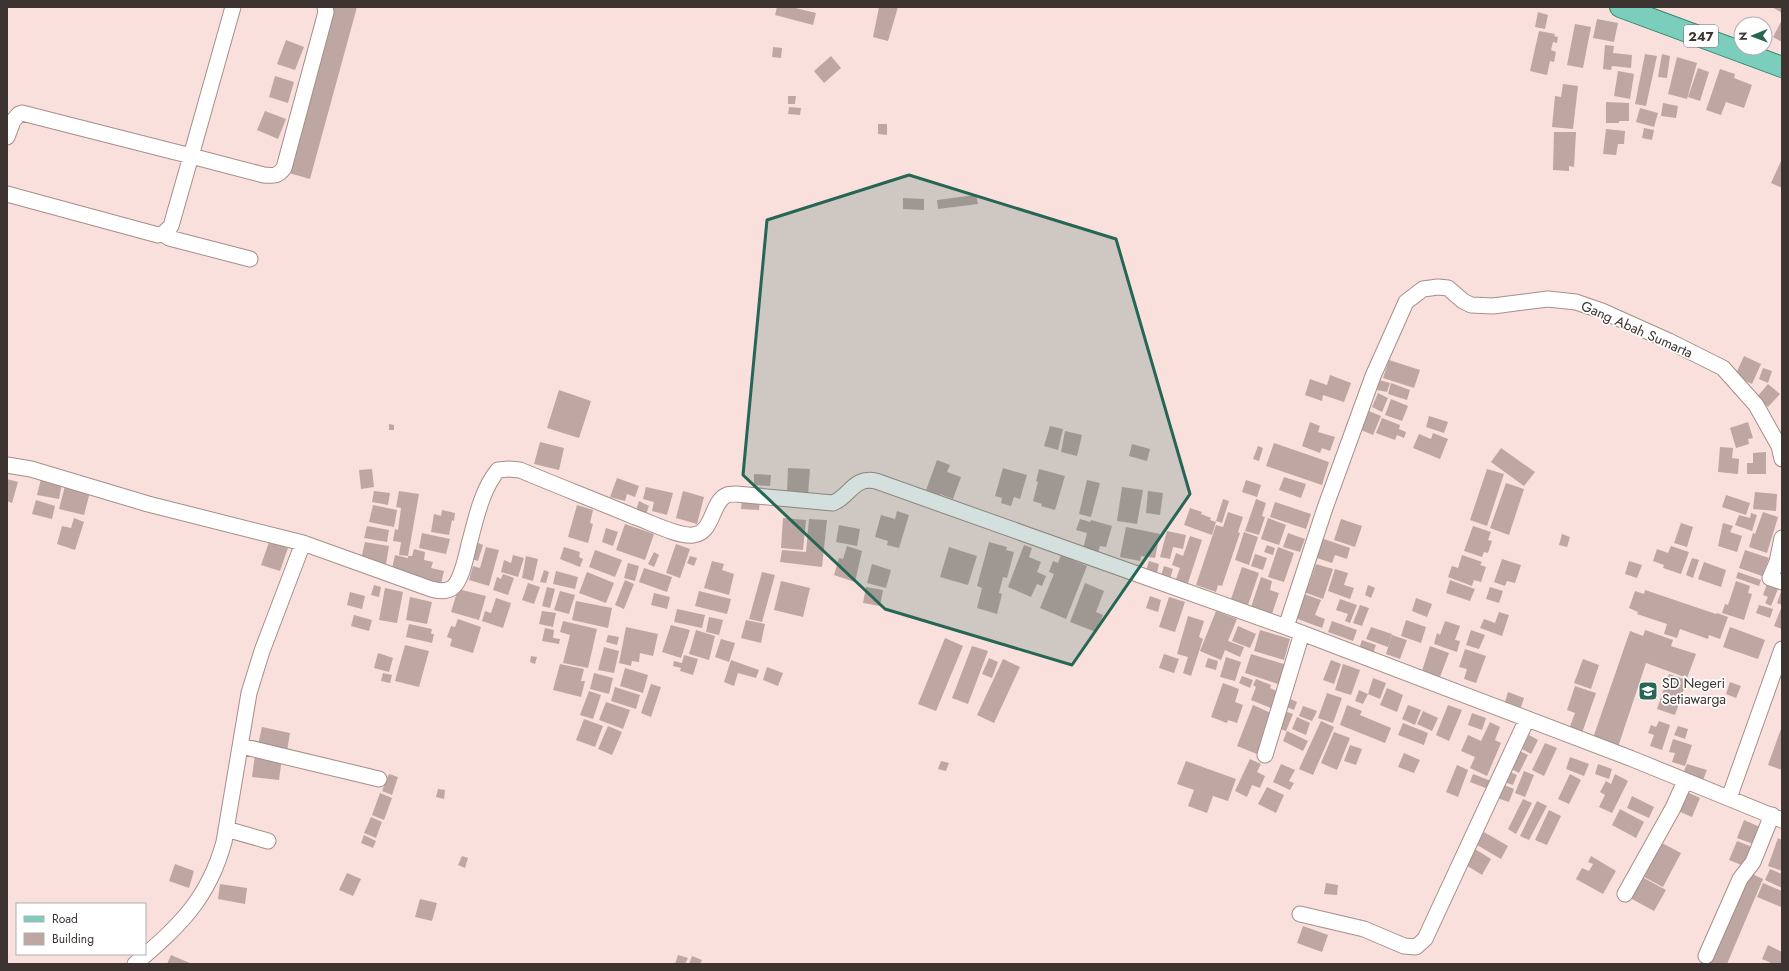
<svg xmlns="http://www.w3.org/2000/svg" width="1789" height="971" font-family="Jost,sans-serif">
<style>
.building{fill:#bea6a2}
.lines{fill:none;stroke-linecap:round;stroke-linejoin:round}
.minor-casing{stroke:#a68e8a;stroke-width:17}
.major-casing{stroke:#2c836d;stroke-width:22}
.minor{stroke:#fff;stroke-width:15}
.major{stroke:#7bcebb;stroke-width:20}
.marked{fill:#256655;fill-opacity:0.2;stroke:#256655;stroke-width:3;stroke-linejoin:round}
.labels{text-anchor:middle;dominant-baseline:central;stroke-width:3.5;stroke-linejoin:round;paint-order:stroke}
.shield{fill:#fff;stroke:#77706f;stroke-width:1}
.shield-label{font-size:13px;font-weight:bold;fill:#3d3331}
.street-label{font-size:14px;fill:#3d3331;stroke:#fff}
.poi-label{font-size:14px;fill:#3d3331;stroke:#fff;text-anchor:start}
</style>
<rect width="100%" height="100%" fill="#fae0dc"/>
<path class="building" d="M334,7H357L310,179L289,173Z
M777,7H791L816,13L813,25L775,15Z
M879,7H898L888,41L873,37Z
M1772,7H1782V13Z
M1538,12L1548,15L1545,29L1535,27Z
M1597,19L1618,23L1614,42L1593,38Z
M1782,20V42L1773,37Z
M1575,24L1591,27L1583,68L1567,65Z
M1539,31L1555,34L1554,36L1558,37L1557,43L1553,42L1551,50L1556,52L1554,62L1550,61L1547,75L1530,71Z
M286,40L304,47L295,70L277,64Z
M1605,45L1614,46L1613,53L1632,55L1631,68L1612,66L1611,70L1603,69Z
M773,47L782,48L781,58L772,57Z
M1645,54L1657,56L1646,106L1635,104Z
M1662,54L1670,56L1667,78L1658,77Z
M831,56L841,68L824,83L814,71Z
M1677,57L1697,63L1687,99L1668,94Z
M1698,68L1709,72L1700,101L1688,97Z
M1720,69L1735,74L1734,78L1752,85L1744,108L1726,102L1721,115L1706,110Z
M1618,71L1634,74L1630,99L1614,96Z
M275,76L294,82L288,103L269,97Z
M1563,84L1578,86L1573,129L1552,127L1555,96L1561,97Z
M788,96H796L795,104H788Z
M1606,102L1629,103V121H1619V123H1606Z
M1663,103L1678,106L1676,118L1661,116Z
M789,107L801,108L800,115L788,114Z
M1640,108L1658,113L1654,127L1636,122Z
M265,111L286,119L278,139L257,130Z
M878,124H887V135L878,134Z
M1644,128L1654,130L1652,140L1642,138Z
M1606,129L1625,131L1624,144H1618L1616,155L1603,154Z
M1554,132H1576L1574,167L1569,166V171L1553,170Z
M1782,159V188L1771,183Z
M976,195L978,204L938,209L937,200Z
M903,198L924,199V210L903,209Z
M1744,356L1761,364L1752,384L1735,376Z
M1389,360L1420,370L1414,388L1383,378Z
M1763,368L1772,371L1768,383L1759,379Z
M1330,375L1351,383L1344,402L1323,395L1322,401L1305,395L1310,379L1327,385Z
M1379,380L1390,383L1387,392L1377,390Z
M1391,383L1410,390L1407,400L1388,394Z
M1768,384L1780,394L1768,407L1757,397Z
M559,390L591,401L579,438L547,428Z
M1378,393L1388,398L1382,412L1372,407Z
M1391,399L1408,406L1402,421L1385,415Z
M1369,411L1381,416L1373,435L1361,430Z
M1429,416L1448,422L1444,433L1426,427Z
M1382,418L1400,425L1399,429L1406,432L1404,438L1397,435L1395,440L1376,433Z
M1310,422L1320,426L1318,432L1335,437L1330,451L1322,448L1320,453L1302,446Z
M1748,422L1753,438L1748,439L1749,444L1736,448L1730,428Z
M389,424L394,425V430H389Z
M1050,426L1063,429L1058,450L1044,446Z
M1065,431L1082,435L1077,456L1061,452Z
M1433,433L1448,439L1440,459L1413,448L1419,434L1431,439Z
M540,442L564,448L559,470L534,464Z
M1274,443L1329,462L1322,485L1266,466Z
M1132,444L1150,449L1147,461L1129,456Z
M1258,446L1263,448L1259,461L1253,459Z
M1720,447L1733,448L1732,458L1739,459L1738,474L1718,472Z
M1501,448L1535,472L1524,486L1491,462Z
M1766,452V474H1747V463H1753V453Z
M937,460L950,465L947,472L961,477L953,499L940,494L938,498L925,493Z
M788,468L810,469L808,495L787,494Z
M1003,468L1027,475L1020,499L1014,497L1011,506L1001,503L1002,498L995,496Z
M372,469L374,487L361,489L359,470Z
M1039,469L1065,476L1055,510L1041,506L1042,504L1033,501L1038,482L1036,481Z
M1487,469L1504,474L1487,526L1470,520Z
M754,474L771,475L770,486L754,485Z
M1284,477L1306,484L1301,498L1279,490Z
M617,478L639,486L635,497L627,494L625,501L610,497Z
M7,479L18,482L12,503L7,501Z
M41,479L62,484L59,499L37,495Z
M1087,480L1100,483L1091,517L1079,514Z
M1246,480L1261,485L1257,497L1242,492Z
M1506,483L1524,489L1509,535L1490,528Z
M65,486L90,492L84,515L59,509Z
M646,487L673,493L667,515L652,511L654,502L643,499Z
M1122,487L1143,490L1137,524L1117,521Z
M374,491L390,493L388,505L372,502Z
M399,491L419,494L408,556L399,555L401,542L393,541L395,529L398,530L401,508L396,507Z
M683,491L704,497L697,524L676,518Z
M1148,491L1163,493L1160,515L1146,513Z
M1755,492L1777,494L1776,511L1753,509Z
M1726,495L1750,503L1746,515L1722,507Z
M742,499L760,500L759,510L741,509Z
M1223,499L1229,501L1222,523L1216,521Z
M1256,499L1266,503L1262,516L1265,517L1259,535L1245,531Z
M36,500L55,506L52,519L32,514Z
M639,501L649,506L645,517L635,513Z
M1275,502L1311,514L1306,529L1270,517Z
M373,505L397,510L394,527L369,522Z
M577,505L593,510L590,523L593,524L588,543L568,537Z
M1190,508L1202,512L1201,514L1211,518L1210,520L1216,522L1212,535L1184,525Z
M442,510L455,513L454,521L452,520L449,535L431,532L434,514L441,516Z
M897,511L909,515L899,548L887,545L888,541L875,537L881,515L895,519Z
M1228,512L1243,517L1238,532L1240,533L1222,586L1218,585L1216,592L1196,585L1216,525L1223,527Z
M1763,512L1778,517L1767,553L1749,547L1753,533L1755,534Z
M1751,513L1757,515L1752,531L1735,525L1739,515L1750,518Z
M74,518L84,522L75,550L57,544L62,526L71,528Z
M783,518L806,520L803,550L781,548Z
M1268,518L1286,525L1279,545L1261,539Z
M809,519L827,520L822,567L780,562L782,550L806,552Z
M1080,519L1090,522L1091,520L1112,526L1106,547L1100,546L1098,553L1083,549L1087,533L1076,530Z
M1341,519L1362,526L1355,547L1334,540Z
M1681,523L1693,527L1687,547L1674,543Z
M1723,523L1733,526L1730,532L1742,536L1737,552L1718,546Z
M625,524L654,534L645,560L616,550Z
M839,525L860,529L857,546L836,542Z
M367,526L389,530L387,542L364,538Z
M1473,526L1491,532L1488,540L1492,541L1488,553L1484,552L1482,557L1464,551Z
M1126,527L1160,534L1155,558L1141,556L1140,561L1120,557Z
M606,528L618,532L613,546L602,542Z
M1167,531L1186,535L1183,549L1173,547L1170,559L1160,557Z
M1244,532L1258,537L1249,565L1235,560Z
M422,533L450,539L446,554L419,548Z
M1288,533L1305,539L1300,552L1283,547Z
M1562,534L1570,537L1567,547L1559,545Z
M1190,536L1202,540L1187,586L1175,582L1180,568L1172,565L1176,553L1183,556Z
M1321,538L1350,548L1347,559L1335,555L1332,563L1314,557Z
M471,540L483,545L478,561L466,557Z
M269,542L288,548L280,571L261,565Z
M365,542L389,546L386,564L361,559Z
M989,542L1007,547L1006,550L1014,552L1007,578L1003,577L999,593L1002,594L997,614L977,608L982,588L977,586Z
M676,544L690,549L680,578L666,573Z
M1024,545L1032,548L1029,557L1041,562L1037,572L1046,576L1042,586L1037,584L1031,597L1008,587Z
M1267,545L1275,548L1273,555L1264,552Z
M847,546L862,551L855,582L834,575L839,558L843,559Z
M1671,546L1689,552L1681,574L1663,568L1664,565L1653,561L1657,549L1668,553Z
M486,547L499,550L489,586L469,580L473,566L480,568Z
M564,547L580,552L579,557L583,559L580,567L560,559Z
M949,547L977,556L968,585L940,577Z
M1278,547L1294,553L1284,582L1268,577Z
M414,549L425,552L424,560L433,562L431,568L444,571L440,588L391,573L395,555L408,558V556H412Z
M595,550L622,560L615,577L589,567Z
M1745,550L1769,558L1762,576L1739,568Z
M654,552L659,555L654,567L648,564Z
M1255,554L1267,558L1263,570L1251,566Z
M513,555L524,558L518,577L501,572L504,560L511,563Z
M1061,555L1087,566L1066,619L1040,608L1054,574L1049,572L1053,561L1058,563Z
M1462,555L1482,562L1480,565L1486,567L1481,582L1474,580L1472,586L1448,577L1452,566L1458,568Z
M526,556L538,559L533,581L522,578Z
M690,556L697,558L694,566L687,563Z
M1692,558L1699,560L1693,578L1686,575Z
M1502,559L1521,565L1515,583L1507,581L1505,586L1494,582Z
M712,561L724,564L722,570L734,574L729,595L704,588Z
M1149,561L1159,564L1156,577L1145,574Z
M1629,561L1642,565L1637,578L1625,574Z
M1704,562L1726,570L1721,587L1698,579Z
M628,563L639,566L635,581L624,578Z
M872,564L891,570L886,588L867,583Z
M1316,564L1333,569L1323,599L1301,591L1304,582L1309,584Z
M1164,566L1173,569L1169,582L1160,579Z
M1242,567L1259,573L1247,608L1230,602Z
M644,568L672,577L667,592L639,582Z
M1335,569L1348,573L1344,585L1354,588L1350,599L1328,591Z
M544,570L549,572L546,583L540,582Z
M556,571L578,577L575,589L553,584Z
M587,572L614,583L606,603L579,593Z
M762,572L775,575L762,622L749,619Z
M1738,572L1761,580L1759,586L1736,578Z
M503,574L514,578L508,595L493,590L497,577L501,579Z
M1261,577L1272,581L1270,590L1279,593L1271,617L1250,610Z
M625,580L634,584L624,609L615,605Z
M1450,580L1475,589L1470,601L1446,593Z
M781,581L810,588L803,617L774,610Z
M1736,581L1750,586L1748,593L1752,594L1744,620L1722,613L1725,604L1728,605Z
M528,583L540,587L534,604L522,600Z
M1085,583L1104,591L1096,612L1103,615L1096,632L1070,622Z
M1767,584L1778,589L1771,606L1765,603L1768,597L1763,595Z
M374,585L381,587L379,597L371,595Z
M1368,585L1375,588L1371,598L1365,595Z
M547,587L555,589L550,608L542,606Z
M866,587L883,590L880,606L863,603Z
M1490,587L1503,591L1499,603L1486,599Z
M385,588L403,592L397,623L379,620Z
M458,589L486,596L479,620L451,612Z
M1782,589V605L1777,603Z
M1645,590L1716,614L1717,613L1728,617L1720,639L1709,635L1708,639L1680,629L1677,638L1664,634L1667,624L1637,614L1638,612L1629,608L1635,591L1644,594Z
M560,591L575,595L569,614L554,610Z
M699,591L731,599L727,614L695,606Z
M350,592L365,596L362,609L347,605Z
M654,593L670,597L667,609L651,605Z
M1304,594L1321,600L1315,615L1325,619L1322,628L1295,618Z
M1150,596L1161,600L1158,612L1146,608Z
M410,597L432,602L427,624L406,620Z
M1169,597L1185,602L1175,632L1159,627Z
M496,598L511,603L503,628L482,621L485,611L491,613Z
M1416,598L1432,604L1427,617L1412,611Z
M1340,599L1357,605L1350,623L1345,621L1348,614L1336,610Z
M576,601L612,608L608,628L572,620Z
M1360,605L1369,608L1362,626L1353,623Z
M1759,605L1773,609L1770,618L1756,613Z
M1782,606V629L1774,626Z
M677,609L705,615L702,628L674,622Z
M542,611L556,613L553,627L539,624Z
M1216,611L1237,619L1228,641L1244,647L1240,657L1225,650L1221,660L1200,651Z
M1499,612L1509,615L1502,636L1480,628L1484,619L1495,623Z
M354,615L372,620L369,631L351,626Z
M1188,616L1204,621L1199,637L1203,639L1191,676L1183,673L1188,657L1177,654Z
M709,617L723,620L719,635L706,632Z
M458,619L481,627L473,653L450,646L452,639L447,637L451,626L455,627Z
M746,620L765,624L761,643L741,638Z
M1406,620L1426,627L1421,643L1401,636Z
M563,621L597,629L588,668L563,663L570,635L560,632Z
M1332,621L1357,630L1353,641L1328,632Z
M1445,621L1460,626L1455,640L1460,641L1457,652L1434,644L1437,633L1440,635Z
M409,624L432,629L431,634H434L432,643L406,637Z
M671,625L690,630L681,658L662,652Z
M1238,626L1256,634L1250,648L1232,641Z
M626,627L658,634L653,656L640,653L639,662L632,661L631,666L619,663Z
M1371,627L1392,634L1388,647L1366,639Z
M1730,627L1765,640L1758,659L1723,647Z
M545,628L554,630L553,638L560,639L559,644L542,641Z
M696,630L715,636L709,660L689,654Z
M1260,630L1290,639L1284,660L1254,651Z
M1471,630L1485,635L1479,649L1466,645Z
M1645,630L1673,640L1671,646L1696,654L1687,678L1646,663L1618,747L1593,738L1630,631L1643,636Z
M608,635L619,637L617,645L606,642Z
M1392,635L1407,640L1400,659L1386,654Z
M945,638L963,646L936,711L918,704Z
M721,639L735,643L729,662L715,657Z
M1362,640L1376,645L1372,657L1358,652Z
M405,645L429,651L419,687L395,681Z
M972,646L988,651L968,704L952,698Z
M1430,646L1449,653L1440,677L1422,671Z
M604,647L619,651L614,673L598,670Z
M1465,649L1486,656L1476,683L1464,679L1467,669L1459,667Z
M378,653L393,658L389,672L374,668Z
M1164,654L1179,659L1174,673L1159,668Z
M1251,654L1290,666L1284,686L1245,673Z
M684,655L698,659L693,675L680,671L681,668L673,666L674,661L682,663Z
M531,656L537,657L535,664L530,662Z
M1226,657L1241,662L1235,681L1220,677Z
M989,658L998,662L992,678L982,674Z
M1208,658L1218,661L1216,670L1205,667Z
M1003,659L1020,667L994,723L977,715Z
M1583,659L1599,665L1591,689L1574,683Z
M731,660L759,670L756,678L738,673L734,686L724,682Z
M1331,660L1341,664L1334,684L1323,680Z
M560,664L584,669L581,681H585L581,697L553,690Z
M1343,664L1360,670L1351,695L1335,690Z
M767,667L783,673L778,686L763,680Z
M625,668L648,675L643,693L620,686Z
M383,673L392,675L390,683L381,681Z
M594,673L613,678L609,694L590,689Z
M1669,674L1687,680L1675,715L1657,709Z
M1242,676L1253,680L1250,688L1239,683Z
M1373,678L1386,683L1380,699L1368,694Z
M1256,679L1271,685L1270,688L1279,692L1273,709L1251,700L1256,687L1253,685Z
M1730,682L1741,686L1736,698L1726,694Z
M1223,683L1239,689L1235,702L1243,705L1237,723L1228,720L1227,723L1211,717Z
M651,684L661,687L651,717L641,713Z
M1575,686L1596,693L1582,733L1569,729L1575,713L1567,710Z
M615,687L640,695L636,709L611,701Z
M1387,688L1403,695L1397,712L1380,705Z
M1359,690L1368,694L1363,704L1355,701Z
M589,691L601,695L593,719L580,715Z
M1508,692L1524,698L1520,710L1504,705Z
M1327,693L1342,698L1333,723L1318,718Z
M1286,697L1297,702L1294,710L1282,705Z
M606,702L630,710L623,729L599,720Z
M1253,705L1273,714L1257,754L1237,746Z
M1347,705L1362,711L1360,715L1391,728L1385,743L1340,725Z
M1408,705L1421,710L1415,725L1402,719Z
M1448,705L1462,710L1449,741L1436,735Z
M1303,706L1317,711L1312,721L1299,716Z
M1282,710L1293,714L1286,731L1275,727Z
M1423,711L1438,718L1432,731L1417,724Z
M1472,713L1486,718L1482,730L1468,725Z
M1297,717L1310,723L1306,735L1292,729Z
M584,719L603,726L595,747L576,740Z
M1321,721L1334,727L1313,775L1299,769Z
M1659,721L1670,725L1662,750L1650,746L1654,735L1648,733L1651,725L1656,727Z
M1490,722L1500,727L1495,740L1501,743L1487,776L1470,768L1475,757L1461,751L1468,735L1481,741Z
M1403,723L1428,733L1424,745L1398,735Z
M608,726L622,732L612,755L598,749Z
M1678,726L1688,729L1685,739L1674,735Z
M1782,726V770L1768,765Z
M262,727L290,733L287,751L258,745Z
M1287,731L1308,741L1303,751L1283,741Z
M1334,732L1350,738L1337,770L1321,763Z
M1529,735L1538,740L1531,754L1522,749Z
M1673,739L1692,745L1685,766L1672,762L1675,753L1669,752Z
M1545,743L1557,748L1544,776L1532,770Z
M1350,745L1362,749L1356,765L1344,761Z
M1517,750L1528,755L1519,773L1509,768Z
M1404,753L1420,760L1414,773L1398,767Z
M255,755L282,758L279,780L252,777Z
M1570,757L1589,764L1584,776L1566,769Z
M1250,759L1261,764L1257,772L1265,776L1260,788L1252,785L1247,797L1235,791Z
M941,761L949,763L946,771L938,769Z
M1186,761L1236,779L1228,801L1213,796L1207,813L1188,806L1194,790L1177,784Z
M1281,764L1295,770L1289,781L1294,783L1290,790L1273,782Z
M1598,764L1612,769L1609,779L1595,774Z
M1687,764L1707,770L1703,780L1683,773Z
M1457,765L1468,770L1458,797L1446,792Z
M1508,771L1517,775L1513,785L1504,782Z
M1524,771L1534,775L1525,797L1515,793Z
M389,774L398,777L392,795L382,791Z
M1473,774L1491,781L1488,789L1470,782Z
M1570,774L1581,780L1569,804L1558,799Z
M1615,774L1628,781L1612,813L1599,807L1605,795L1600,792L1606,781L1611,784Z
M1502,784L1514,789L1509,802L1497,798Z
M1267,787L1284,795L1276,813L1258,804Z
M438,789L445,790L444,799L436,797Z
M1687,792L1700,798L1692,817L1678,811Z
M380,793L392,798L384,820L372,815Z
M1632,796L1654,807L1649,818L1627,808Z
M1523,799L1532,803L1516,834L1508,829Z
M1537,801L1547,806L1529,840L1520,836Z
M1620,809L1644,822L1636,838L1612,825Z
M1549,810L1561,816L1547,845L1535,840Z
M371,817L382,822L376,838L364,833Z
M1744,820L1760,827L1753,844L1737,838Z
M1484,832L1508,846L1501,859L1477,845Z
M364,835L376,841L373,848L361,843Z
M1778,838L1782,840V871L1768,866Z
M1737,841L1752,847L1744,866L1729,860Z
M1662,843L1681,853L1663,887L1644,877Z
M1475,849L1491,859L1482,875L1466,865Z
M462,856L468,858L465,868L458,865Z
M1591,856L1616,871L1603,894L1576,879L1582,868L1589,871L1593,864L1588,862Z
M175,864L194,871L189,888L169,881Z
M1770,869L1782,874V888L1765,880Z
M1748,872L1763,879L1727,964H1709Z
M347,873L361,879L353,896L339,890Z
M1642,877L1666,890L1654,911L1630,898Z
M1326,883L1338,885L1337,895L1324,894Z
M1763,883L1782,891L1781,907L1757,897Z
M220,884L247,888L245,904L218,899Z
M420,899L437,903L432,921L415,917Z
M1303,926L1328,935L1322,952L1297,943Z
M1768,945L1782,952V964H1773L1762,959Z
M171,955L192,964H167Z
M678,955L688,958L685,964H675Z
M692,956L702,960L700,964H689Z"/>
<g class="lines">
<defs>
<path id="minor" d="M7,137L13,121L19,114L22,113L191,156L233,7
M7,194L158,235L163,234L171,226L191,156L264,175C274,176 278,176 284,168L326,12L325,7
M163,234L169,238L250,259
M7,465L31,469L148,504L303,543
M1782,538L1777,562L1770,578L1782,582
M1286,627L1325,508L1373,376L1406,302L1423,289L1438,287L1448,288L1463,301L1471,305L1493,306L1548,299L1576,302L1602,311L1669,341L1723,368L1756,405L1779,446L1782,459
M241,746L379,779
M1265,755L1302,633
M1729,798L1782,649
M226,829L268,841
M1625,894L1673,808L1685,781
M1300,914L1364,929L1404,946L1416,947L1425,939L1527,719
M1706,956L1740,879L1753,862L1772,815
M135,964C179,926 208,900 224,842L249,693L262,651L303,543L431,589C438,591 446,592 452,588C463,580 467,550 471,537C477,514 483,488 498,470L509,469L520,470C558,486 597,501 635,517C650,522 678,537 693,535C714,533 711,501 727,495C729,494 733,494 736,494L833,503C850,496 854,476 876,481L1286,627L1630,758L1782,820"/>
<path id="major" d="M1620,7L1782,67"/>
</defs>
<use href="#minor" class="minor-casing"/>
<use href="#major" class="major-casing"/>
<use href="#minor" class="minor"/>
<use href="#major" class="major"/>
</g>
<path class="marked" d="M909,175L1116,239L1190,494L1072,665L885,609L743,475L767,220Z"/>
<defs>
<symbol id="school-square" viewBox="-11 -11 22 22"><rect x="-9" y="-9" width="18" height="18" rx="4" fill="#256655" stroke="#fff"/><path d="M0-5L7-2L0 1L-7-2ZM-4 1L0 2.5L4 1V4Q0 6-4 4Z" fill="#fff"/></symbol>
</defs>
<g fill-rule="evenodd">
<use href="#school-square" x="1637" y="680" width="22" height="22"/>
</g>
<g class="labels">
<rect class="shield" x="1684" y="25" width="34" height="22" rx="3"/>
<g class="shield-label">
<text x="1701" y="36">247</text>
</g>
<g class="street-label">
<text transform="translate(1637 329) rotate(24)">Gang Abah Sumarta</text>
</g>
<g class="poi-label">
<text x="1662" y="683">SD Negeri<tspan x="1662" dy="16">Setiawarga</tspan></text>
</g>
</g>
<rect width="1789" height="971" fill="none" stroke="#3d3331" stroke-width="16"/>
<rect x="16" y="903" width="130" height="52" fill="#ffffff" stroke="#b1adad"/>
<rect x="24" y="916" width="20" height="6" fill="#7bcebb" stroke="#b1adad"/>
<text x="52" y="923" font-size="12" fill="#3d3331">Road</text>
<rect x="24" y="933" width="20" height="12" fill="#bea6a2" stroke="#b1adad"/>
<text x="52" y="943" font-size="12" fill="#3d3331">Building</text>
<g transform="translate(1753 36) rotate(269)"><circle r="19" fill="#ffffff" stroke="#b1adad"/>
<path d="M0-3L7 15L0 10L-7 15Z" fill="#256655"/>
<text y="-6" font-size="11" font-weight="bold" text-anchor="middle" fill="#3d3331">N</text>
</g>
</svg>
